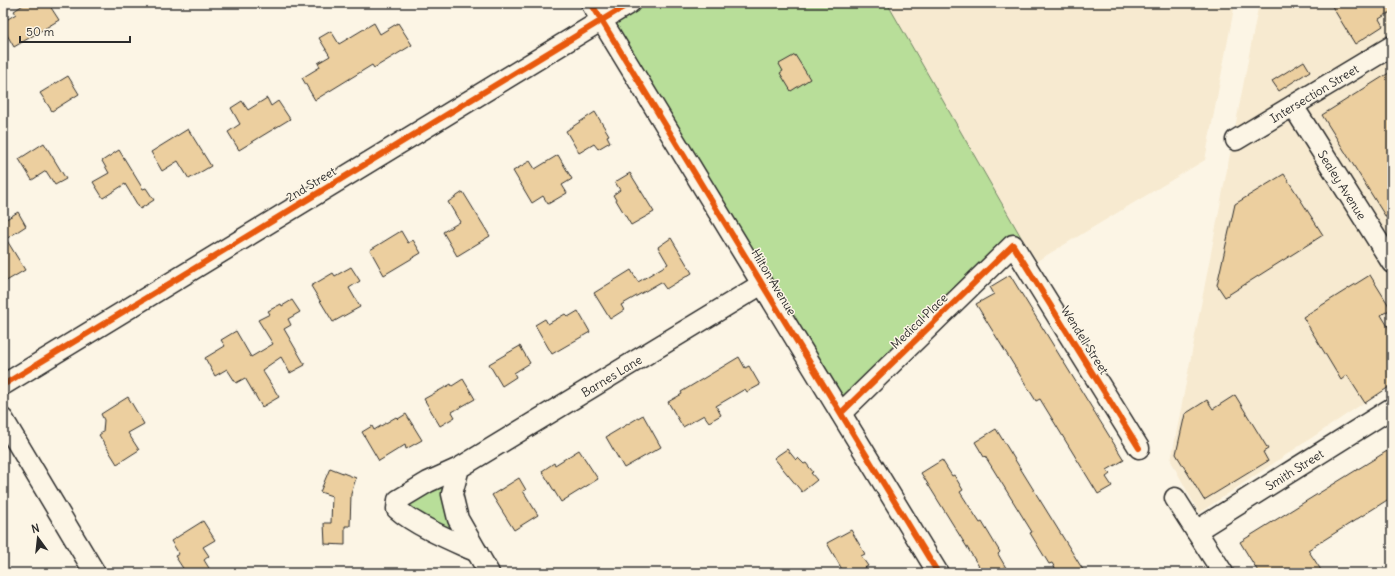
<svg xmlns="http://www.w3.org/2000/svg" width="1395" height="576" font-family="Delius,sans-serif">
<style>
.built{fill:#f7ead0}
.green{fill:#b8de99;stroke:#728462}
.building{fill:#eccf9f;stroke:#2b2b2b}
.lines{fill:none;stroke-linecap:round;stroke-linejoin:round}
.minor-casing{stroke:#2b2b2b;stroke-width:23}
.minor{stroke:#fcf5e5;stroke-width:20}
.cycleway-casing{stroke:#fcf5e5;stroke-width:8}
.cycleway{stroke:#e8590c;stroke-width:6}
.labels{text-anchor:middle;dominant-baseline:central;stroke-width:3;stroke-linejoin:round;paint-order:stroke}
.street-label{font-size:12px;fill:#2b2b2b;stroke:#fcf5e5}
</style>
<rect width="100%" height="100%" fill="#fcf5e5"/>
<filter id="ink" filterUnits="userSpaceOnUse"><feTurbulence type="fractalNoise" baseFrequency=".025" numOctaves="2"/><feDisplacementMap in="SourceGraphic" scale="8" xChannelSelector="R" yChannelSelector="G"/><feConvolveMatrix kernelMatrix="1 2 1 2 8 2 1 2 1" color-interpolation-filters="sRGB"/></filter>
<g filter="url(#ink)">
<path class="built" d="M887,3H1235L1205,160L1037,261L1021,237Z
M1259,3H1392V384L1199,513L1171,461Z"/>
<path class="green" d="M630,3H887L1021,237L841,413L605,18Z
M459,468L452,494L477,552L398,500Z"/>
<path class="building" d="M26,3H48L59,20L14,47L3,28V22L16,14L14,11Z
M1330,3H1392V11L1379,19L1383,26L1355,44Z
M374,23L380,34L398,23L412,45L374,68L372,65L315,100L302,78L320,67L318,63L330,56L319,38L331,31L339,44Z
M795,55L810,79L791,91L780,73L783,71L779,64Z
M1304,61L1310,71L1279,91L1272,81Z
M1392,71V227L1322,115Z
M68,76L79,94L52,111L40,93Z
M267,98L271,106L278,101L290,119L239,150L228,132L240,124L231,108L242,101L248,110Z
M595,112L609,135L607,136L610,142L598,149L594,144L579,153L566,131Z
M188,129L211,166L189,179L178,161L162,171L151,152Z
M44,143L66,179L55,185L46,171L32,180L19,159Z
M119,150L143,189L146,188L154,200L140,209L125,184L103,198L93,182L109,173L102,161Z
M558,155L572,179L562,185L567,193L548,204L543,196L532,203L513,171L530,161L535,169Z
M630,173L654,212L631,225L613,195L620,190L615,182Z
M1284,174L1323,235L1225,297L1217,285L1235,204Z
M463,192L490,236L457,256L443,232L460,222L448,202Z
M18,212L26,226L6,239L25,270L3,283V221Z
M401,231L408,243L413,240L421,253L384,275L370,250Z
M671,238L692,273L666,289L661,282L621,305L624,310L610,319L594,293L631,270L638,282L668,264L658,247Z
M351,267L360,281L349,288L360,307L333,322L311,286L333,273L335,276Z
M1010,275L1124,460L1107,470L1110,474L1106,477L1112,486L1098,494L1040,399L1036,401L976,304L994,294L990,287Z
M1370,275L1391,309L1381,315L1392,333V385L1365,403L1347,375L1341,380L1303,317Z
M292,300L300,312L288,319L291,325L284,329L305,365L290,373L281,357L262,370L279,397L262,407L245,378L236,383L227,369L215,376L205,358L225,346L221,340L236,331L251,357L273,344L258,320L270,314L268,311L281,304L282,306Z
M578,311L590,332L552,354L535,325L545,319L548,324L565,314L568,317Z
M520,346L530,363L514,373L516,377L502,386L489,364Z
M739,357L745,368L749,366L760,385L747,392L745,389L716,406L721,415L709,422L704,415L683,427L668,402L682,394L681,392Z
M463,379L475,399L452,412L455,417L440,426L424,399L451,384L452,386Z
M1235,395L1268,449L1263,452L1268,461L1204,500L1176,454L1185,414L1207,400L1213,409Z
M128,397L144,424L128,433L139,450L117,464L99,435L103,432L104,420L101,414Z
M406,414L422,440L406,449L405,445L379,461L362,432L372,426L374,430L396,417L398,419Z
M643,415L661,447L624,468L606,437Z
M996,429L1085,573H1058L1052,563L1049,564L1030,533L1032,532L985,456L984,457L975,442Z
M1392,448V497L1308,550L1323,573H1259L1240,542Z
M787,449L796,460L798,458L804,464L806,463L813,472L811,473L817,480L802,492L774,458Z
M579,450L598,479L561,502L542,471L554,463L555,465Z
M942,460L952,476L954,475L963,490L960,492L980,523L982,522L1000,552L998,554L1009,573H983L921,473Z
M330,468L356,478L351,494L350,526H345V545L325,544L324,523H331L332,496L320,492Z
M519,478L526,490L523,491L538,515L514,530L492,495Z
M203,521L215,540L203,547L209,556L204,560L212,573H186L175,556L179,554L171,541Z
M851,530L865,554L861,556L868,566L856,573H844L827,543Z"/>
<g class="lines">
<defs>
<g id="minor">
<path d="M591,3L938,573"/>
<path id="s1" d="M1293,106L1392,263"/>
<path id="s2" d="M1236,140L1392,46"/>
<path d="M3,385L630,3"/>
<path d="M841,413L1013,245L1139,448"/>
<path d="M3,419L95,573"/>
<path d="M459,468L428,482L398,500L397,509C416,526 453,541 477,552"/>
<path d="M1175,498L1223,573"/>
<path id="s3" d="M1196,531L1392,408"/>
<path id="s4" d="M489,573L458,519L452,494L459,468L762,284"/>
</g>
</defs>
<use href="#minor" class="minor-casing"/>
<use href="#minor" class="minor"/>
<defs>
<path id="cycleway" d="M591,3L938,573
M3,385L630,3
M841,413L1013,245L1139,448"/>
</defs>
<use href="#cycleway" class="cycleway-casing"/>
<use href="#cycleway" class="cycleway"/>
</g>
</g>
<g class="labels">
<g class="street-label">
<text stroke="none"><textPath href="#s2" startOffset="91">Intersection Street</textPath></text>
<text transform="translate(311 184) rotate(-31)">2nd Street</text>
<text stroke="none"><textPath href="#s1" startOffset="93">Sealey Avenue</textPath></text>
<text transform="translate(774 282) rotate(59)">Hilton Avenue</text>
<text transform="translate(919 321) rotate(-44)">Medical Place</text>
<text transform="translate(1085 340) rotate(58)">Wendell Street</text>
<text stroke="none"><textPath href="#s4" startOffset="293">Barnes Lane</textPath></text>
<text stroke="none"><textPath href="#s3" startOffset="116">Smith Street</textPath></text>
</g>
</g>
<rect width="1395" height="576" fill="none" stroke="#fcf5e5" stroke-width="16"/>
<rect x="8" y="8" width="1379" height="560" fill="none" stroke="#2b2b2b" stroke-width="1.5" filter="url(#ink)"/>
<g transform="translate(38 538) rotate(345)" stroke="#fcf5e5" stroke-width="3" paint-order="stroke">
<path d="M0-3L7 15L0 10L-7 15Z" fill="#2b2b2b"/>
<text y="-6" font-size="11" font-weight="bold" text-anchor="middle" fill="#2b2b2b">N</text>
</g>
<path d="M20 36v6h110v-6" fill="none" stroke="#2b2b2b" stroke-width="2"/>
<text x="26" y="36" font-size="12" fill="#2b2b2b" stroke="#fcf5e5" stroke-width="3" paint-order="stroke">50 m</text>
</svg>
